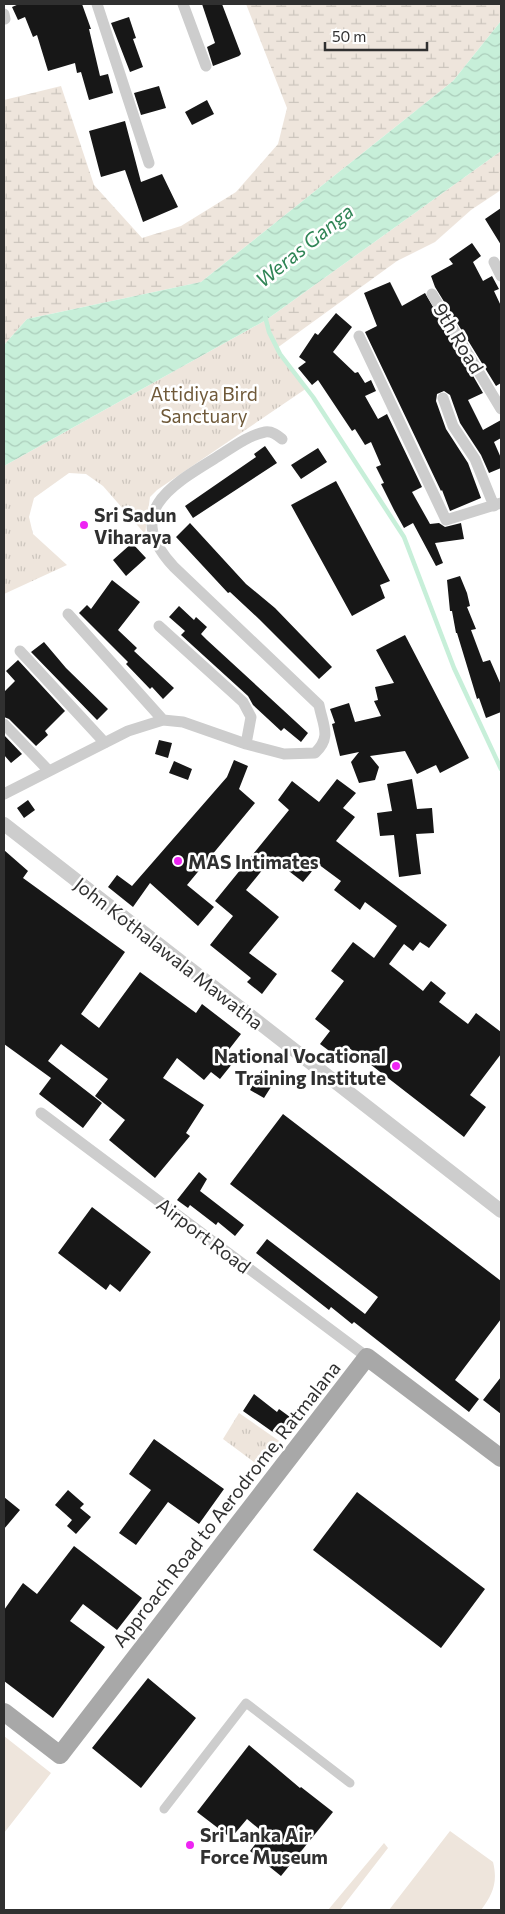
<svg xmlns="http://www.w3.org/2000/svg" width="505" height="1914" font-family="Commissioner,sans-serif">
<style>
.grass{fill:#eee5dc}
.wetland{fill:url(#wetland-marsh)}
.park{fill:url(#park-tufts)}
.water{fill:url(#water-waves)}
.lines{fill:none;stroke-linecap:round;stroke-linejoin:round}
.stream{stroke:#c7efd9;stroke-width:4.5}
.building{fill:#171717}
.pedestrian{stroke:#cdcdcd;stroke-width:9}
.minor{stroke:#cdcdcd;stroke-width:11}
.tertiary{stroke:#cdcdcd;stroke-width:14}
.primary{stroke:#a8a8a8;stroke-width:18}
.poi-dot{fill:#ee25f3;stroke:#fff;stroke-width:2}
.labels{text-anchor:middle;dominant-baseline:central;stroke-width:5;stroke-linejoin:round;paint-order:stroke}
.street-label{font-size:19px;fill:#303030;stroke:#fff}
.park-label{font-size:19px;fill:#6f5939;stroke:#fff}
.poi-label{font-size:19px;font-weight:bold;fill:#303030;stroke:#fff;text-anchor:start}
.water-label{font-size:20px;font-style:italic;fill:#308556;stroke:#fff}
</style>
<defs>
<pattern id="wetland-marsh" width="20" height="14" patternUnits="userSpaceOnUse" patternTransform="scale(1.25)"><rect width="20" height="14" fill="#eee5dc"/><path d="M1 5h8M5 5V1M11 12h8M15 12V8" fill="none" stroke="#ccc5bd"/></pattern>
<pattern id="park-tufts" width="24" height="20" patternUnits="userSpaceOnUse" patternTransform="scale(1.25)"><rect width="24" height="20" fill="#eee5dc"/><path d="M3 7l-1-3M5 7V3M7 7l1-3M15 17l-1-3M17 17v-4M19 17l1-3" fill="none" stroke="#ccc5bd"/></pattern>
<pattern id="water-waves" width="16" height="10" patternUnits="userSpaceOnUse" patternTransform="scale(1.25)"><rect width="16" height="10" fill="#c7efd9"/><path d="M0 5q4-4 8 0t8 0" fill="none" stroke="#abcdbb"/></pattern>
</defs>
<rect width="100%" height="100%" fill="#fff"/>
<path class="grass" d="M4,1736L51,1773L4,1833Z
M450,1831L493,1862C498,1882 493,1894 481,1910H389Z
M384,1843L388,1848L340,1910H328Z"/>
<path class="wetland" d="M246,4H501V21L453,81L201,282L27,319L4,345V100L61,86L94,185L142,238L181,226L236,192L278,144L287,108Z
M501,151V190L471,210L435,242L397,261L277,348L266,320Z"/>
<path class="park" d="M266,320L280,354L307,388L157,490L150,497L145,534L103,486L86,474L69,473L34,498L29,517L33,534L67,565L4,594V466Z
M239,1413L285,1445L262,1468L223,1439Z"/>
<path class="water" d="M501,21V151L266,320L4,466V345L27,319L201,282L453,81Z"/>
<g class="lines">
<path class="stream" d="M265,316L269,332L280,354L313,397L404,537L454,668L501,769"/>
</g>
<path class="building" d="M19,4H82L91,29H89L100,76L108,74L113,93L89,100L81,72L77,73L75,63L48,71L37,35L33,37L25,17L18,20L12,7Z
M202,4H222L241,54L239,56L213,66L207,47L215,43Z
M129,17L136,38L133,39L143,67L130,72L111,23Z
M159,86L166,108L141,115L134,93Z
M207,100L214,114L192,125L185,112Z
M125,121L141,182L162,174L178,207L143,222L125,170L101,177L89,131Z
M501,208V245L485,219Z
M472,243L481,256L473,262L483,281L492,276L499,289L494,291L501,306V383L496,386L435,287L431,276L453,264L449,259Z
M390,282L402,306L425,293L483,393L468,400L483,430L501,420V438L494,442L501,458V468L489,473L481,455L460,423L450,395L444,391L437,394L436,401L446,429L468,463L481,498L450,511L442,490L441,491L365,332L377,326L364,293Z
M336,313L352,327L333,352L355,373L358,372L365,383L371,380L376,391L365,396L378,419L387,414L422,487L412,492L430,524L439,523L445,527L461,523L464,539L435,543L443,563L436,566L413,523L404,528L394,510L381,484L384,483L376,467L381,465L371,442L365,445L355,429L352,431L318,380L312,385L298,368L306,362L299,357L315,333L318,335Z
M265,446L277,463L193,518L185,506L256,457L254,454Z
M318,448L327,462L301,479L291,465Z
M336,481L390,581L380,585L385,598L352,616L291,505Z
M190,523L246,584L275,608L332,667L319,679L259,619L230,592L228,593L176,537Z
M132,543L146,558L126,576L113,560Z
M460,576L467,593L470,606L467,607L476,629L471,630L483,662L490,660L501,685V712L486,718L479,698L477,699L457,633H456L452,611H450L447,580Z
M112,580L140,602L118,630L137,648L134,651L174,688L163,699L152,687L150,689L126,664L128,662L79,613L87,605L91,609Z
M179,606L194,620L196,617L207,627L201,634L207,640L308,733L301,742L284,728L281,731L253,705L248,696L181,635L185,631L169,617Z
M405,635L469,758L440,773L436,765L417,774L405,751L370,756L379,767L375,780L359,783L351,762L359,752L340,756L332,724L335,723L330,709L349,703L355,722L381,716L374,701L378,700L375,687L394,683L376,650Z
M44,642L66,668L108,709L97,720L31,652Z
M18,660L65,711L45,731L48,735L36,746L9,719L4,717V692L15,681L6,671Z
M4,735L22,754L11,763L4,755Z
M159,740L172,743L168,758L155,754Z
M234,760L248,766L239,789L255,803L187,885L214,907L198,926L150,883L133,907L108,887L117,875L132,886L227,777Z
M174,761L192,769L188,780L169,773Z
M337,779L356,793L343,808L355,817L336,841L447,925L429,948L420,942L413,951L404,944L389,964L423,991L431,981L446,993L439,1002L468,1024L476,1013L501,1032V1054L470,1095L486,1107L464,1137L348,1047L340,1059L320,1044L330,1031L315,1019L344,981L331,971L353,942L374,958L397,926L365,902L360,910L334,890L341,881L318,864L303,882L272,858L246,890L279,917L249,953L277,974L262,994L247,982L251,978L210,945L233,916L215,901L289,810L278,800L292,781L319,802Z
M412,779L417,809L432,808L434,833L416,834L421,874L399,877L394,835L380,836L377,813L392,811L387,784Z
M28,800L35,810L24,818L17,808Z
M4,850L28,871L23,878L125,952L81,1014L99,1028L140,972L196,1013L202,1004L241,1034L227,1052L236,1059L220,1079L211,1072L204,1080L177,1058L163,1078L204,1105L186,1133L190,1136L155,1178L109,1140L125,1120L95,1096L108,1079L61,1044L48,1061L102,1103L83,1128L39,1094L51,1078L4,1044Z
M262,1070L276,1079L264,1098L250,1090Z
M283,1114L501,1281V1319L455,1380L479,1399L469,1412L354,1322L352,1324L331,1307L329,1310L256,1253L267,1239L365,1314L378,1297L230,1184Z
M199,1172L207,1179L200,1191L244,1225L235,1236L218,1222L216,1225L190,1205L188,1208L177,1200Z
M92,1207L151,1252L120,1292L110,1284L106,1290L58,1253Z
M501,1377V1414L483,1400Z
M254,1394L277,1412L279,1409L290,1417L277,1435L243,1411Z
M154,1439L224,1489L199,1524L168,1502L136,1545L119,1533L151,1490L129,1474Z
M68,1490L84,1504L80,1508L91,1517L76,1534L67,1526L72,1520L55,1505Z
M357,1492L485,1589L441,1648L313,1550Z
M4,1497L20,1510L4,1529Z
M74,1546L142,1598L117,1630L83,1604L70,1621L105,1647L53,1718L4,1681V1610L23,1583L37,1594Z
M148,1678L196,1718L141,1788L92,1748Z
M249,1745L300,1788L301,1787L333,1812L281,1876L250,1851L264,1833L247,1819L231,1838L197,1812Z"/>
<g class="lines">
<path class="pedestrian" d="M164,1809L246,1703L350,1783"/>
<path class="minor" d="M97,4L149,163
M183,4L206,66
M4,14L5,19
M494,262L501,276
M432,294L501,409
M359,336L446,520L501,503
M443,398L453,426L475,459L494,506
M68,614L163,720
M159,626L243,702L251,717L246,744
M20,651L105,743
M4,724L49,771
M4,794L128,731L163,720L183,722L246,744L284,754L315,753C332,737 323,726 319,705L174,567C124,514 168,487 214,459C229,450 248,435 265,432C272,431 277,435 282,439
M41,1113L367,1357"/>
<path class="tertiary" d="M4,824L501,1211"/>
<path class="primary" d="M4,1712L60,1755L367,1357L501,1458"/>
</g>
<g class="poi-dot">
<circle cx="84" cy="525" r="5"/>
<circle cx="178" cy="861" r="5"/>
<circle cx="396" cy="1066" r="5"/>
<circle cx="190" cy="1845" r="5"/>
</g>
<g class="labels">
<g class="street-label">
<text transform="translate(459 338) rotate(59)">9th Road</text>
<text transform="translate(169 953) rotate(38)">John Kothalawala Mawatha</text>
<text transform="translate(204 1235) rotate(37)">Airport Road</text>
<text transform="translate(226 1504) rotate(-52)">Approach Road to Aerodrome, Ratmalana</text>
</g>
<g class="park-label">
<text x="204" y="393">Attidiya Bird<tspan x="204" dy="22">Sanctuary</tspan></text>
</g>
<g class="poi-label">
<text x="94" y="514">Sri Sadun<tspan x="94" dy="22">Viharaya</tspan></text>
<text x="188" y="861">MAS Intimates</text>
<text x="386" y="1055" text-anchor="end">National Vocational<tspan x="386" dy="22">Training Institute</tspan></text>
<text x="200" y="1834">Sri Lanka Air<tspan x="200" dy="22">Force Museum</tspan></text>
</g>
<g class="water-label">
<text transform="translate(304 245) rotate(-39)">Weras Ganga</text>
</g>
</g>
<rect width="505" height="1914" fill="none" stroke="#303030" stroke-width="10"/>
<path d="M325 42v8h102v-8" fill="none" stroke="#303030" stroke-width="2.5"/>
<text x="332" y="42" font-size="15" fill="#303030" stroke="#ffffff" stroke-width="4" paint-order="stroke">50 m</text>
</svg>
